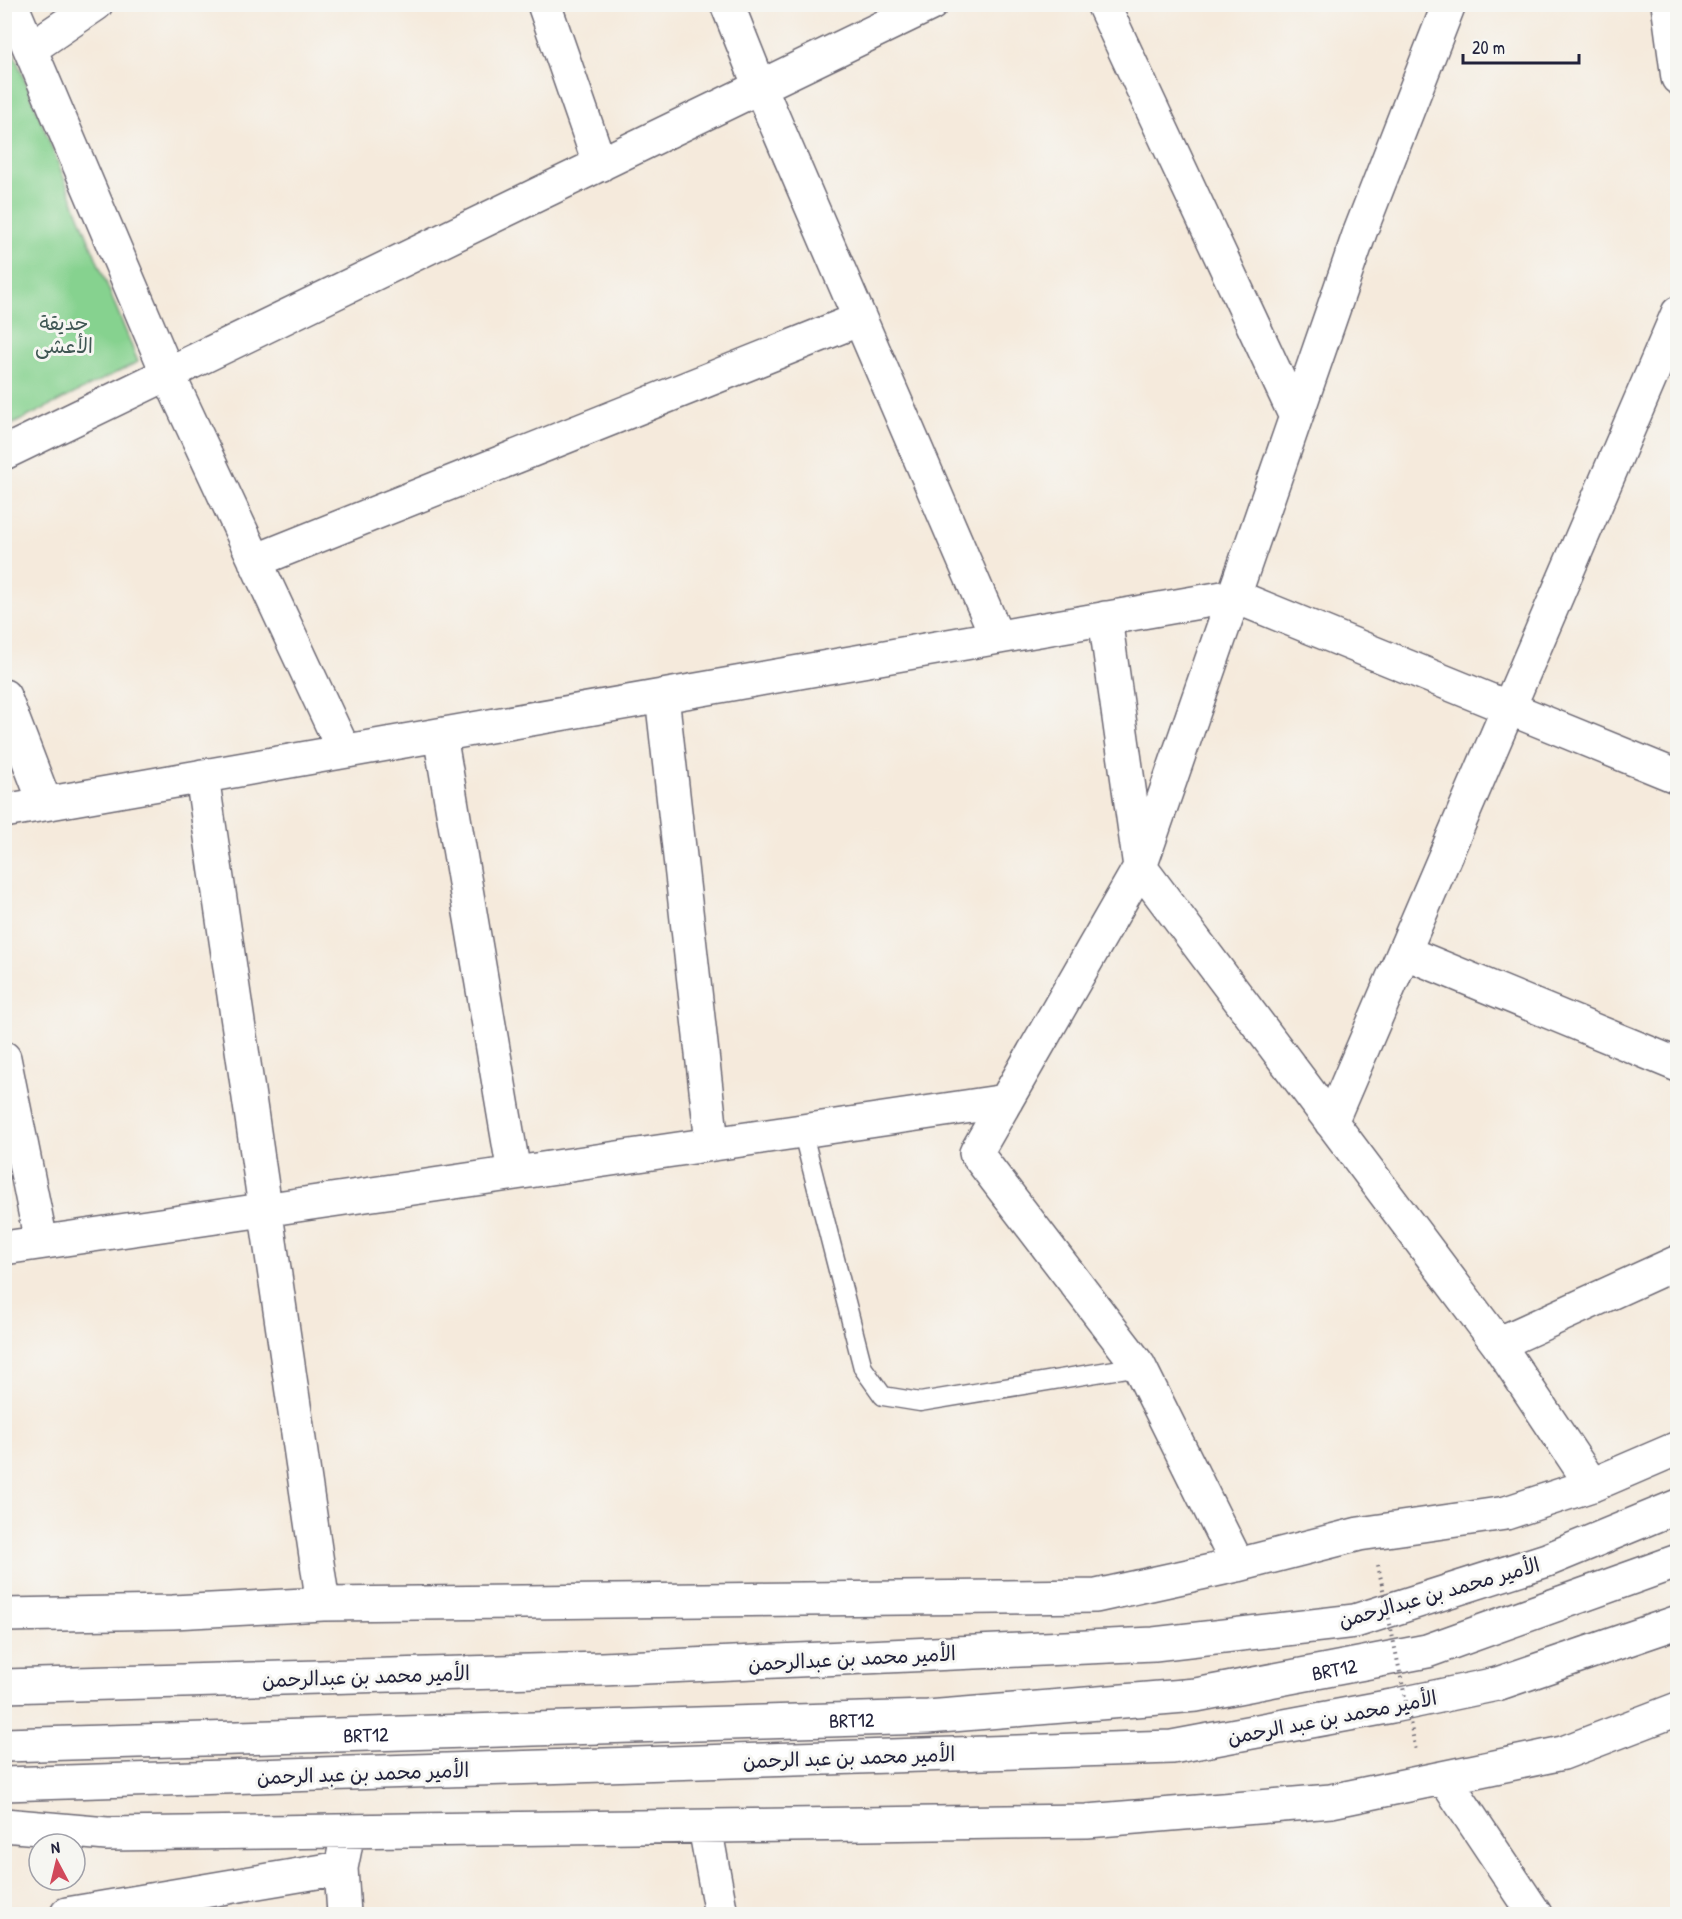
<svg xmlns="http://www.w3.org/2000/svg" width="1682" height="1919" font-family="'Patrick Hand','Playpen Sans Arabic',sans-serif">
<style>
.green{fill:#86d28f;stroke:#547a65;stroke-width:1.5}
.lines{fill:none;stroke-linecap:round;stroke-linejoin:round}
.service-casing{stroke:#6c6873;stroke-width:21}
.minor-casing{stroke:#6c6873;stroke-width:36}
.secondary-casing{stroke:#6c6873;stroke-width:36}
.primary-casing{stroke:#6c6873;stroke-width:36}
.service{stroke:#fff;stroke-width:18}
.minor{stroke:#fff;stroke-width:33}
.secondary{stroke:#fff;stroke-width:33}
.primary{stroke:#fff;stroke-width:33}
.path-bridge{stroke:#6c6873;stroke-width:4;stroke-dasharray:1.5 4.5;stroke-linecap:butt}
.labels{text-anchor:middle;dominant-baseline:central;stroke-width:6;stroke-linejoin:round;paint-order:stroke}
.park-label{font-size:20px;fill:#405754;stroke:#f6f6f2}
.street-label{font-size:20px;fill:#22223b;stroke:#f6f6f2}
</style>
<rect width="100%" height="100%" fill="#f6f6f2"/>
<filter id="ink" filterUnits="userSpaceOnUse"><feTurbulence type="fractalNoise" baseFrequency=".0167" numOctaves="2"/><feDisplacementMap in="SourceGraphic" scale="12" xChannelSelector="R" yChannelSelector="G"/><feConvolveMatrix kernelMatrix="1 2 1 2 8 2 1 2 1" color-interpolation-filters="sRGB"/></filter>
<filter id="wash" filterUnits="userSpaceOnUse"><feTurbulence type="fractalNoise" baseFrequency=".008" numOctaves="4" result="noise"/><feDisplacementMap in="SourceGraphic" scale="24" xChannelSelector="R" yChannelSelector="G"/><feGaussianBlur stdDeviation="1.35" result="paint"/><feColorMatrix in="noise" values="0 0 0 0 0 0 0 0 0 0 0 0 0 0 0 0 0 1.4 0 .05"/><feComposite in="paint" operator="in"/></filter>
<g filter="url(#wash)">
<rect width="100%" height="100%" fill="#f5eadc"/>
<path class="green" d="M5,31L138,362L5,428H4Z"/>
</g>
<g filter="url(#ink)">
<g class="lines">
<defs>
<path id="service" d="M802,1130L863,1368L883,1396L920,1402L1139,1366"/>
<path id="minor" d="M11,4L168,374L344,751
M544,4L600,165
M727,4L760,87L997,637
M1103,4L1296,417
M1668,4L1678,78
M30,49L96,4
M4,453L931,4
M255,561L860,319
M1105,618L1140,867L1498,1344L1592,1485
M4,696L45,803
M662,696L712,1143
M440,735L514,1173
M202,776L323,1604
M4,811L1234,596L1678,777
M1404,952L1678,1065
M4,1058L41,1242
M1331,1122L1678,313
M4,1248L1006,1101
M1498,1344L1678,1262
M1238,1565L1139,1366L976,1153L1140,867L1360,232L1449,4
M4,1615L173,1612L323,1604L1096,1596L1238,1565L1359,1534L1506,1513L1592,1485L1678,1448
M1445,1779L1535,1914
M4,1825L107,1834L1087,1821L1331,1801L1563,1753L1678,1709
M705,1827L721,1914
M67,1914L341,1868
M344,1914L341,1868L345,1848"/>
<g id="secondary">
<path id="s1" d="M4,1745L928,1717L1196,1695L1427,1651L1678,1561"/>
</g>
<path id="primary" d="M4,1686L602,1669L1154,1644L1355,1621L1547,1560L1678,1506
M4,1784L1172,1747L1392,1706L1497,1684L1678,1622"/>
</defs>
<use href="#service" class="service-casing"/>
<use href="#minor" class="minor-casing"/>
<use href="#secondary" class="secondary-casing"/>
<use href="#primary" class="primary-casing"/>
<use href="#service" class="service"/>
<use href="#minor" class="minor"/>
<use href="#secondary" class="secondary"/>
<use href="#primary" class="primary"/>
<path class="path-bridge" d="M1378,1565L1416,1751"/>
</g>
</g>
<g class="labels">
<g class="park-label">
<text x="64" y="322">حديقة<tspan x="64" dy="23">الأعشى</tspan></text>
</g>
<g class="street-label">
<text transform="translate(1439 1592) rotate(-16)">الأمير محمد بن عبدالرحمن</text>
<text transform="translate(852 1658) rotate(-3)">الأمير محمد بن عبدالرحمن</text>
<text stroke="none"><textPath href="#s1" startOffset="1334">BRT12</textPath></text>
<text transform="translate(366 1676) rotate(-2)">الأمير محمد بن عبدالرحمن</text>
<text transform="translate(1332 1717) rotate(-11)">الأمير محمد بن عبد الرحمن</text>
<text stroke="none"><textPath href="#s1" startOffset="848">BRT12</textPath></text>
<text stroke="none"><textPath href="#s1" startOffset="362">BRT12</textPath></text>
<text transform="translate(849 1757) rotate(-2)">الأمير محمد بن عبد الرحمن</text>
<text transform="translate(363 1773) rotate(-2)">الأمير محمد بن عبد الرحمن</text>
</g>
</g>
<rect width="1682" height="1919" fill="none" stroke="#f6f6f2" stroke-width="24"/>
<g transform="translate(57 1862) rotate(353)"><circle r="28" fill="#f6f6f2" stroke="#a1a1a9" stroke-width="1.5"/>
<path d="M0-4.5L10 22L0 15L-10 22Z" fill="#d1495b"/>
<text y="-9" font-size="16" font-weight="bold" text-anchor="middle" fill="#22223b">N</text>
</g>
<path d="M1463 54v9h116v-9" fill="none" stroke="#22223b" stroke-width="3"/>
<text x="1472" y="54" font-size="18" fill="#22223b" stroke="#f6f6f2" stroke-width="4.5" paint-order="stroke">20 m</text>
</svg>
